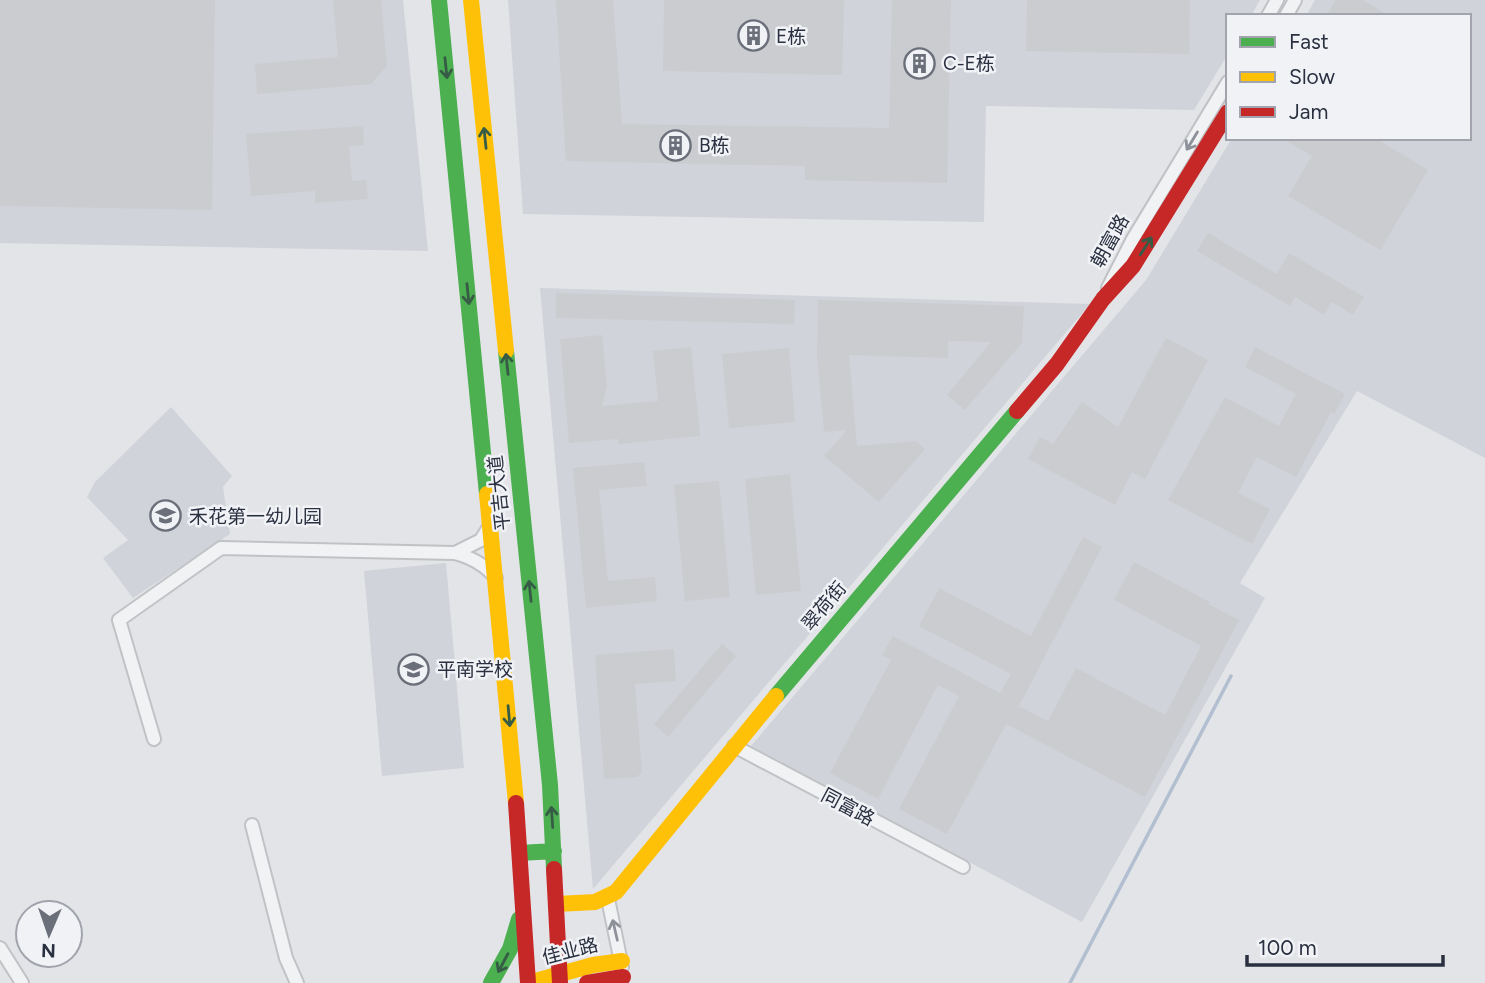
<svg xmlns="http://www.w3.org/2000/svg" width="1485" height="983" font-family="Figtree,'Noto Sans SC',sans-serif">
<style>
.built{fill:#d1d3da}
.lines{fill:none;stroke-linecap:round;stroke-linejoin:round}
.stream{stroke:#b2bfd1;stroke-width:3.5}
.building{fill:#cbcccf}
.street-casing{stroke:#c1c2c5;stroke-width:16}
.street{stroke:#f1f2f4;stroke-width:12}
.fast{stroke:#4caf50;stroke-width:16}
.slow{stroke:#ffc107;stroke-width:16}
.jam{stroke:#c62828;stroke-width:16}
.oneway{stroke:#365c46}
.oneway2{stroke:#8e919a}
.labels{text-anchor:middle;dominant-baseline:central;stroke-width:5;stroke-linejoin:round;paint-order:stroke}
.poi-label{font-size:19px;fill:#2a3040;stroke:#f0f2f6;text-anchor:start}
.street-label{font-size:19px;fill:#2a3040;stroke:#f0f2f6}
</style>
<rect width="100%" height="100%" fill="#e3e4e7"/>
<path class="built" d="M0,0H403L428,251L0,243Z
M508,0H1260L1251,16H1228V54L1194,110L986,106L984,222L523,214Z
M1315,0H1485V458L1357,391L1240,583L1265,598L1082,922L751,746L1146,280L1232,138H1469V16H1306Z
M540,288L1090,304L593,889Z
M171,407L232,476L223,487L230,534L133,598L103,558L128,540L87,497L95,482Z
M446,563L464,768L382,776L364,571Z"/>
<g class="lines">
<path class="stream" d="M1070,983L1231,676"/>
</g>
<path class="building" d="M0,0H215L212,210L0,206Z
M333,0H381L387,66L371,84L257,94L255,64L338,57Z
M556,0H613L622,124L889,128L892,0H951L947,183L805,180V166L566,161Z
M664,0H844L842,75L663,71Z
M1027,0H1190L1189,54L1026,51Z
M1336,0H1363L1389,16H1326Z
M363,126L364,145L349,146L352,181L366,180L368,199L315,203V191L251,196L246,134Z
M1282,138H1375L1428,170L1380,250L1288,196L1312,156Z
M1208,233L1277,274L1289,253L1364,297L1353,315L1332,302L1324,315L1295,297L1290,306L1197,251Z
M556,293L795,300L794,324L556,318Z
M818,300L1024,306L1022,343L965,410L947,395L991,342L948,341V358L849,355L857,446L916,441L925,449L879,502L824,456L847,430L824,432L817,354Z
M602,335L607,386L602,406L658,401L653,351L691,347L700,436L618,444V439L569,443L560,339Z
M1166,338L1208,360L1145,479L1132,472L1115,505L1028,459L1040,437L1053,444L1082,402L1118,427Z
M1255,347L1345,394L1334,414L1331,412L1296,477L1257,457L1238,493L1270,509L1252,544L1168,500L1225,397L1279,426L1296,394L1245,367Z
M789,348L795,422L729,428L722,354Z
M644,462L647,486L599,490L608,581L655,577L657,601L586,608L573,468Z
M790,474L801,591L756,595L745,479Z
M719,481L730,597L685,601L674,485Z
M1083,537L1102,547L1019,706L1048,721L1076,668L1165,715L1201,646L1114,600L1134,562L1210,602L1208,604L1239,620L1145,797L1006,724L947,834L899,809L959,696L938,685L878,799L830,773L891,660L882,655L893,636L1000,693L1011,674L919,626L939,588L1031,636Z
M722,644L736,656L668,737L654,724Z
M674,649L676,681L635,684L642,772L637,777L604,779L595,655Z"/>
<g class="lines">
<defs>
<path id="street" d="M1268,16L1277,0
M1286,16L1295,0
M1108,288L1133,239L1228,82
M455,553L481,540L489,527
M154,739L119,620L221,548L454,553C471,557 485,565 496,578
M734,746L963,867
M252,825L286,958L297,983
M608,899L622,967
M0,948L22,983"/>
</defs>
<use href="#street" class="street-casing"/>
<use href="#street" class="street"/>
<path class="fast" d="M439,0L487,494
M506,351L550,785L554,869
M776,696L1017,411
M520,853L554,851
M491,983L510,949L519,919"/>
<path class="slow" d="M471,0L506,351
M487,494L516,803
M557,904L595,902L616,892L776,696
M528,983L593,965L622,961"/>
<path class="jam" d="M1017,411L1057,364L1103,299L1133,266L1228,112
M516,803L528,983
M554,869L560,983
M587,983L623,977
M617,983L623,977"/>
</g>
<defs><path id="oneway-shaft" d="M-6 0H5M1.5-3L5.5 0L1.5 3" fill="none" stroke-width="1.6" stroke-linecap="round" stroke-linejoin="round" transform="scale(1.75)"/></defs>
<g class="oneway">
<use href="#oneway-shaft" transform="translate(446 68) rotate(84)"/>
<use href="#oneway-shaft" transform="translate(485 138) rotate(-96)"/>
<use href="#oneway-shaft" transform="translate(1146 246) rotate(-57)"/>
<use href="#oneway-shaft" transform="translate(468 294) rotate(84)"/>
<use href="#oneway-shaft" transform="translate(507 364) rotate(-96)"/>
<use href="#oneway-shaft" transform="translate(530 591) rotate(-96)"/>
<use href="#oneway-shaft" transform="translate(509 716) rotate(85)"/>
<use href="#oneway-shaft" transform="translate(552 817) rotate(-94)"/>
<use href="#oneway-shaft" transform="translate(503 963) rotate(118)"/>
</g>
<g class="oneway2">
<use href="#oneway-shaft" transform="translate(1192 141) rotate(121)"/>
<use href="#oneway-shaft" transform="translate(615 930) rotate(-103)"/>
</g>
<defs>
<symbol id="building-ring" viewBox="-11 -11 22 22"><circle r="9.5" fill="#f0f2f6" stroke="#6b6f7a" stroke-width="1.5"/><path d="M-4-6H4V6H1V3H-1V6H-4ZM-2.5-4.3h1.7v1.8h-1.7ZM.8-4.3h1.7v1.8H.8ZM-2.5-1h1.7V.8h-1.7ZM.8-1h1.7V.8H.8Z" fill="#6b6f7a"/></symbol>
<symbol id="school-ring" viewBox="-11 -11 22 22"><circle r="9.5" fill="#f0f2f6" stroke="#6b6f7a" stroke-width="1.5"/><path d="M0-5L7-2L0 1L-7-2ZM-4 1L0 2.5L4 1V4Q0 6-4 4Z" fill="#6b6f7a"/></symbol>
</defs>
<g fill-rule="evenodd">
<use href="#building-ring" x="736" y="18" width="35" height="35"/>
<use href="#building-ring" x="902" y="46" width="35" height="35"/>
<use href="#building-ring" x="658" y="128" width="35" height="35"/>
<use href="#school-ring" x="148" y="498" width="35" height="35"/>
<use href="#school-ring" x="396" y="652" width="35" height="35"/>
</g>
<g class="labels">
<g class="poi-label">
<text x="776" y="36">E栋</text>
<text x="943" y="63">C-E栋</text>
<text x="699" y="145">B栋</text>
<text x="189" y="516">禾花第一幼儿园</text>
<text x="437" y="669">平南学校</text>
</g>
<g class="street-label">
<text transform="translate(1110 241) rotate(-61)">朝富路</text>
<text transform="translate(499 493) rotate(-96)">平吉大道</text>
<text transform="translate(824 606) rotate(-50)">翠荷街</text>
<text transform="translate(848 807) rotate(28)">同富路</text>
<text transform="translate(570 951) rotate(-14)">佳业路</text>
</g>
</g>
<rect x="1226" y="14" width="245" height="126" fill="#f0f2f6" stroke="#a1a4ad" stroke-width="2"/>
<rect x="1240" y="37" width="35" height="10" fill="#4caf50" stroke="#a1a4ad" stroke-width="2"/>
<text x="1289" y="49" font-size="21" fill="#2a3040">Fast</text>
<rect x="1240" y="72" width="35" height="10" fill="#ffc107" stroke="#a1a4ad" stroke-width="2"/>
<text x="1289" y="84" font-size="21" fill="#2a3040">Slow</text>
<rect x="1240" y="107" width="35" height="10" fill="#c62828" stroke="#a1a4ad" stroke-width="2"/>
<text x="1289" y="119" font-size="21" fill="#2a3040">Jam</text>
<g transform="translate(49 934) rotate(182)"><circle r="33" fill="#f0f2f6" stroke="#a1a4ad" stroke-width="2"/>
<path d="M0-5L12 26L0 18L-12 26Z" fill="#6b6f7a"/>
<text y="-10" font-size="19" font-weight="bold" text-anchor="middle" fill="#2a3040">N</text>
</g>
<path d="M1247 955v10h196v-10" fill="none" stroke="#2a3040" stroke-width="3.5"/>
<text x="1258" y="955" font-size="21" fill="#2a3040" stroke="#f0f2f6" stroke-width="5" paint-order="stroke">100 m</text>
</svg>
